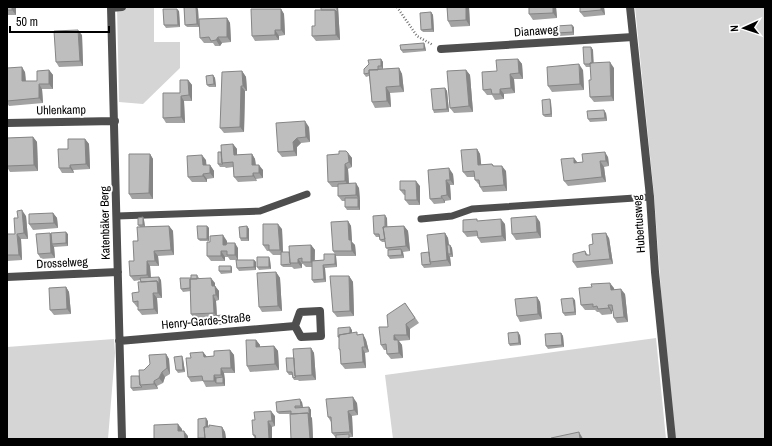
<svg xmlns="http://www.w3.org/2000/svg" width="772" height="446" font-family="'Archivo Narrow',sans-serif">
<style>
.green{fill:#d5d5d5}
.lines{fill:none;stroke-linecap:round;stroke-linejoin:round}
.path{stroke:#707070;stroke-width:2.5;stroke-dasharray:1 2;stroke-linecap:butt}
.service{stroke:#4e4e4e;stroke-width:7}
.minor{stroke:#4e4e4e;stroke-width:8}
.wall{fill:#a3a3a3}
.shaded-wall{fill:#858585}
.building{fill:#bebebe;stroke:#858585}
.labels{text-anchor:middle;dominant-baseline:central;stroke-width:4;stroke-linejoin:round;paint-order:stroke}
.street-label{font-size:12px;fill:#000;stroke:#fff}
</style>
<rect width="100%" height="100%" fill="#fff"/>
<path class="green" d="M117,7H154V42H180V68L143,104L119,102Z
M635,7H765V439H674L664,332L654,195Z
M656,338L666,439H393L385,375Z
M114,339L115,353L108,439H7V347Z"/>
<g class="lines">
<path class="path" d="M397,7L417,36L433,45"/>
<path class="service" d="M117,216L260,211L307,194
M421,219L452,216L472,209L650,197"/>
<path class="minor" d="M111,7L122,439
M630,7L650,197L655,272L672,439
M111,8L122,7
M441,49L633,37
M7,123L115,121
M7,277L118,272
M119,341L295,326L301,337L321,336L320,311L300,312L295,326"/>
</g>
<path class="wall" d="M7,7H16V15H7Z
M184,7H196L198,9L199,27H187L185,25Z
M337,7H338L340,40L316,41L312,36L321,10Z
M447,7H469L470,26L451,27L448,21Z
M529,7H556L557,18L533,20L529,14Z
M580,7H604L605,15L584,17L580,12Z
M281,9L284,14L285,35L279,36V40L255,41L252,36Z
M179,11L180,27L166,28L164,25Z
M431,12L433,15L434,32H423L421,30Z
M227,18L230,23L231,42L222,43L220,46H215L213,43H204L200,38Z
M574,27V35L559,36L557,33Z
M82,35L83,66L59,67L56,62Z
M424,43L425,46L426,51L403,53L401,50Z
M591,47L593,50V63L614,68V101L594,102L590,97L591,80V67H586L584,64Z
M381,59L383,62V69H380L399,68L402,74L404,92L390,93L391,107L375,108L372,102L369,76L366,77L364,74Z
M518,59L522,64L523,79H514L515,93L504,94V99L495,100L492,95H487L483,90L497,71Z
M7,68L25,72L26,81H37L49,70L53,75V89H42L43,103L9,106L7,103Z
M466,70L470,75L473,112L454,113L450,108Z
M583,70L584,90L552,92L548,86Z
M242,71L246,77L247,91H245L244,132L224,133L220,128Z
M213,75L215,78L216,87H209L207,85Z
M188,80L192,85V101H184L185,123H166L163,118L180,93Z
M445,88L447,91L449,112L434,113L433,110Z
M550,99L551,102L552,117H545L543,115Z
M606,113L607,121L590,122L588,119Z
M309,127L310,142L301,143L297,147V156L282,157L278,152Z
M33,137L37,142L38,171L10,172L7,167V138Z
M85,139L89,144L90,169L73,170L74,173H62L59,168L68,149Z
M233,144L237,149V155L252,154L255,159L256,165L263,170V178L256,179L257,181L238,182L234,177L233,167L226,168L225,167H220L218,164L221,152Z
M477,149L480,154L481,165L492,164L494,166L506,171L507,191L483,192L480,187V186L475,180V177H467L463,172Z
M348,153L352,158V167L348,169L349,183L359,188L360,210H347L345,207V201H342L338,196V187H332L328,182Z
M150,154L153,159V199H132L129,194Z
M608,157L609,166L604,167L606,182L568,186L564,181L578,163Z
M206,160V165H210L214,171V178L207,179V182H192L188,177Z
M428,170L453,174L454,185H450L451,200L445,201V203L434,204L430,199Z
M420,186V205H409L405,200V195H404L400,190Z
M53,213L57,218L58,228L33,230L29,224Z
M26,216L28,239H21L22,260L7,261V234H15L18,218Z
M143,217L144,220L145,227L169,226L173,231L174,255L158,256L159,266H150L151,278L161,280L162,298H157L158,314L142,315L138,310V307H137L133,302L139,292L141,280L134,281L130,276L134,261L140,227L138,225Z
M387,218V227L404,226L408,231L410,251L403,252L404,258L390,259L388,256V250L386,248L385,242H382L380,240L379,237H376L374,234Z
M348,221L351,226L352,242L355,245L356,256H336L337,267L325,268L326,282L314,283L312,280V267H306L303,264H302V268L294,269L292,267H283L281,265V255H273L269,251H267L263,245L282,229L283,252H289L311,245L315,250V260H324L335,254L333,251Z
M478,221L505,224L506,241L481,243L478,238V236L467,237L463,232Z
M540,222L541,238L516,240L512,234Z
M207,226L209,228V241H200L198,239Z
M247,226L249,229V241H241L240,238Z
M50,233L52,235L68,234V246L54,247L55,258L41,259L38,254Z
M445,233L448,238L449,245H450L452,248L453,257H450L451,266L424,268L422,265L429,252Z
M609,238L613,264L577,268L573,262L585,251L588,255H590L593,244Z
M227,241V243L238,248V260H230L228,257H225V261H211L207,256Z
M269,257L270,260L271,269L259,270L257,267Z
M254,260L256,262V270L239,271L237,268Z
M231,266L232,268V273L221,274L219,271Z
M276,272L280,278L282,311L262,312L259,307Z
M197,275L199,278L215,283V286L219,291V300L216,301L217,316L224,315L226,318V325H212L210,323V319L195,320L191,314V291L183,292L181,289Z
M349,276L353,282L354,316L337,317L333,312Z
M66,287L69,292L71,314L54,315L50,310Z
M614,288V290L625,294L628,322L617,323L614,318L613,311H612V314L602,315L599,312H597L595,310H585L581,305Z
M537,297L540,302L542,319L520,322L517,316Z
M575,300L576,315L565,316L563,313Z
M405,303L419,323L410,329V340L399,341L402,345L403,358L391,359L387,354V350H384L381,345L388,327Z
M352,330V333L358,335L363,334L366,340L369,352L365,353L366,368L345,369L341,364L340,351L339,349V338L338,337Z
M561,333L563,336L564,347L548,349L546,346Z
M520,335L521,345L510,346L509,344Z
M256,340L260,345V347L274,346L278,351L279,370L250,372L247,366Z
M311,348L314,353L316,380L299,381L298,380H294L293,378L292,375H289L287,372L294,358Z
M230,350L234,355L235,373H224L225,386L206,387L203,381L191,382L188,377L191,358L203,352L207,357L214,356Z
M166,354L169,359L170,374L165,377L163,383L157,386L158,389L133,391L131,388L139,376L144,370Z
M182,356L183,359L185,372L178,373L176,370Z
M302,402L303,408L309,407L311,410V417L312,418L313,439H291L290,414H279L277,412Z
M357,403L358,415L352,416L353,437L336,438L332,433L331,422L328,417Z
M275,416V426L272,427V439H255L253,435L255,420Z
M208,421V427H222L225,432L226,439H199L198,438Z"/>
<path class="shaded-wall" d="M12,7H16V15L12,10Z
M196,7L198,9L199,27L197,24Z
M337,7H338L340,40L336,35L335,10Z
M466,7H469L470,26L466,20Z
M553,7H556L557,18L553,13Z
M601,7H604L605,15L601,10Z
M177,9L179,11L180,27L178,25Z
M281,9L284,14L285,35L281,30Z
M431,12L433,15L434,32L432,29Z
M227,18L230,23L231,42L227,37Z
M572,25L574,27V35L573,32Z
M78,30L82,35L83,66L80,61Z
M275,30L279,36V40L275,35Z
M218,37L222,43L220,46L216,40Z
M424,43L425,46L426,51L424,49Z
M591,47L593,50L594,67L592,64Z
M381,59L383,62V69L381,66Z
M518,59L522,64L523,79L519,73Z
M610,62L614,68V101L611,96Z
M579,64L583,70L584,90L580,84Z
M22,67L25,72L26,86L22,81Z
M399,68L402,74L404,92L400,86Z
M49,70L53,75V89L49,84Z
M466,70L470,75L473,112L469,106Z
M242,71L246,77L247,91L243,86Z
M510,74L514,79L515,93L511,88Z
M213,75L215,78L216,87L214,84Z
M188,80L192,85V101L189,95Z
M39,84L42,89L43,103L39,98Z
M241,86L245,91L244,132L240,127Z
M386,87L390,93L391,107L387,101Z
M445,88L447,91L449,112L447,109Z
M500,89L504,94V99L500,94Z
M181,96L184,101L185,123L181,117Z
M550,99L551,102L552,117L551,114Z
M604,110L606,113L607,121L605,118Z
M305,121L309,127L310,142L306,137Z
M33,137L37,142L38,171L34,165Z
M297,138L301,143L297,147V156L294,151L293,142Z
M85,139L89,144L90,169L86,164Z
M233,144L237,149V160L234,155Z
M477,149L480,154L482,171L478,165Z
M605,152L608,157L609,166L606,161Z
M348,153L352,158V167L349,162Z
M150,154L153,159V199L149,193Z
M252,154L255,159L256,170L252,165Z
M202,155L206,160L207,170L203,165Z
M574,158L578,163H574Z
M600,161L604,167L606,182L602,177Z
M345,164L348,169L349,186L345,181Z
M70,165L73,170L74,173L70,168Z
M210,165L214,171V178L210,173Z
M259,165L263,170V178L259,173Z
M502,166L506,171L507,191L504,185Z
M449,168L453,174L454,185L450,180Z
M253,173L257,181L253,176Z
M203,174L207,179V182L203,176Z
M446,180L450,185L451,200L447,195Z
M416,181L420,186V205L417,200Z
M356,183L359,188L360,200L356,195Z
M441,196L445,201V203L442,198Z
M358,198L360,200V210L358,207Z
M22,210L26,216L28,239L24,233Z
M53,213L57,218L58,228L54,223Z
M385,215L387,218L388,242L386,239Z
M536,216L540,222L541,238L537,232Z
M143,217L144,220L145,227L143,225Z
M501,219L505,224L506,241L502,236Z
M348,221L351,226L352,242L355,245L356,256L352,251L349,240Z
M278,224L282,229L283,255L280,250Z
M169,226L173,231L174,255L171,250Z
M207,226L209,228V241L207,239Z
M247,226L249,229V241L247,238Z
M404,226L408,231L410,251L406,246Z
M66,232L68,234V246L66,243Z
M50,233L54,238L52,244L54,247L55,258L51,253Z
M445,233L448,238L450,254H448L450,257L451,266L447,260Z
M606,233L609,238L613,264L610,259Z
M17,234L21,239L22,260L19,255Z
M223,235L227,241V251L223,245Z
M235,243L238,248V260L235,255Z
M311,245L315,250L314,267L311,262Z
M450,245L452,248L453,257L451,254Z
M401,249L403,252L404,258L402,255Z
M154,251L158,256L159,266L155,261Z
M221,251L225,257V261L221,256Z
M335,254L336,256L337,267L335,264Z
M269,257L270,260L271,269L269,267Z
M298,259L302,264V268L298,263Z
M254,260L256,262V270L254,267Z
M147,261L150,266L151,280L147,275Z
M323,265L325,268L326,282L324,279Z
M231,266L232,268V273L231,271Z
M276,272L280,278L282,311L278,306Z
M349,276L353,282L354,316L350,311Z
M159,277L161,280L162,298L158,293L157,281Z
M211,278L215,283V286L219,291V300L216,295L212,286Z
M610,283L614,288L615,295L611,290Z
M66,287L69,292L71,314L67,309Z
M621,289L625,294L628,322L624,317Z
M153,293L157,298L158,314L154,309Z
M213,295L216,301L217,318L214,313Z
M537,297L540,302L542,319L538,314Z
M573,298L575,300L576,315L575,312Z
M608,305L612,311V314L609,308Z
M224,315L226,318V325L224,322Z
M406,324L410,329V340L407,335Z
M350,327L352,330V339L350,337Z
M518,332L520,335L521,345L519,343Z
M561,333L563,336L564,347L562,345Z
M363,334L366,340L369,352L365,347Z
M394,335L398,341L394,340Z
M256,340L260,345V352L256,347Z
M398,340L402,345L403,358L399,353Z
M274,346L278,351L279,370L275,364Z
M362,347L365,353L366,368L363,362Z
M311,348L314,353L316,380L312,375Z
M230,350L234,355L235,373L231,368Z
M203,352L207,357H204Z
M166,354L169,359L170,374L167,368Z
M182,356L183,359L185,372L183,370Z
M221,368L224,373L225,380L221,375Z
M162,372L165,377L163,383L159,378Z
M214,375L218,380L216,383L214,381Z
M223,377L225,380V386L223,383Z
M154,381L157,386L158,389L154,384Z
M353,397L357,403L358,415L354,410Z
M300,399L302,402L303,408L301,406Z
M309,407L311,410V417L312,418L313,439H310L308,413Z
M271,411L275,416V426L272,421Z
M348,411L352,416L353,437L350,432Z
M206,418L208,421V439L206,437Z
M268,421L272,427V439H269Z
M178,424L182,429V436L178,431Z
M222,427L225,432L226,439H223Z
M184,431L188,436V439H185Z
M579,432L582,437L583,439H580Z"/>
<path class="building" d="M7,7H12V10H7Z
M184,7H196L197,24L185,25Z
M321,7H337V12L335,10H321Z
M447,7H466V20L448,21Z
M529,7H553V13L529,14Z
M580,7H601V10L580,12Z
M163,9H177L178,25H164Z
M251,9H281V30H275V35L252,36Z
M315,10H335L336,35L312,36V26H315Z
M431,12L432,29L421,30L420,13Z
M227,18V37H218L216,40L211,41L209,37L200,38L199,19Z
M572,25L573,32L557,33L556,26Z
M78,30L80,61L56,62L54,31Z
M424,43V49L401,50L400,45Z
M583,47H591L592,63H590V64H584Z
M381,59V66H378V70H369V73L364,74V69L369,64L368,60Z
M518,59L519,73L510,74L511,88L500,89V94H492L491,89L483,90L482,72L497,71L496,60Z
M610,62L611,96L590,97L589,80H591L590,63Z
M579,64L580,84L548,86L547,67Z
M22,67V81H37V71L49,70V84H39V98L7,101V68Z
M399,68L400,86L386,87L387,101L372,102L369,70Z
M466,70L469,106L450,108L447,71Z
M242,71L243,86H241L240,127L220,128L222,72Z
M213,75L214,84L207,85L206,76Z
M180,80H188L189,95L181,96V117L163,118V93H180Z
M445,88L447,109L433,110L431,89Z
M550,99L551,114L543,115L542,100Z
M604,110L605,118L588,119L587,111Z
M305,121L306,137L297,138L293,142L294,151L278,152L276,123Z
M33,137L34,165L7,166V138Z
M68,139H85L86,164L70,165V168H59L58,149H68Z
M233,144L234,155L252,154V165H259V173H253V176L234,177L233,162L222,163L221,145Z
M477,149L478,165L492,164L493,166H502L504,185L480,187L479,180H475L474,171L463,172L461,150Z
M339,151H346L348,153L349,162L345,164V181L328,182L327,155L339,154Z
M218,152H221L222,163L223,164H218Z
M605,152L606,161H600L602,177L564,181L561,159L574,158V163L583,162L582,154Z
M129,154H150L149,193L129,194Z
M202,155L203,165H210V173L203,174V176L188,177L187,156Z
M449,168L450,180H446L447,195L441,196L442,198L430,199L428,170Z
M400,181H416L417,200H405V190H400Z
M356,183V195L338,196V184Z
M345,198H358V207H345Z
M22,210L24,233L17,234L19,255H7V234H15L14,218H18L17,211Z
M53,213L54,223L29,224V214Z
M385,215V227H383L385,239L380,240L379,234H374L373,216Z
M536,216L537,232L512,234L511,218Z
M143,217V225H138V218Z
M477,219V221L501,219L502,236L478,238L477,231L463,232V220Z
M348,221L349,240H351L352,251H333L331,222Z
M263,224H278L280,250H269V245H263Z
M169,226L171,250L154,251L155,261H147V275L130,276L129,261H134L133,241H138L137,227Z
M197,226H207V239H198Z
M247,226V238H240L239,227Z
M404,226L406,246L386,248L383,227Z
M66,232V243L52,244L51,233Z
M50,233L51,253L38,254L36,234Z
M445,233L447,260L430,262L427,235Z
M606,233L610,259L573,262V254L585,251L586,255H590L589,245L593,244L592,234Z
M223,235V245H226L227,243H235V255H227V251H221V256H207V242H210V236Z
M311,245V262H302V258L298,259V263H290L289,246Z
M447,245H450L451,254H448Z
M401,249L402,255L388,256V250Z
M281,252H289L290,263L291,264L281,265Z
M429,252L430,262L431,264L422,265L421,253Z
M324,254H335V264L323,265L324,279L312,280V261L324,260Z
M257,257H269V267H257Z
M236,260H254V267L237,268Z
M219,266H231V271H219Z
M276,272L278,306L259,307L257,273Z
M191,275H197V279H190V288L181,289L180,278H191Z
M330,276H349L350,311L333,312Z
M159,277V284L157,281L141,282L140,278Z
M211,278L212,286H215L216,295H213L214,313L191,314L190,279Z
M157,281L158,293H153L154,309L138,310V301L133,302L132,293L139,292L138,282Z
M610,283L611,290L621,289L624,317L614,318L612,305H608L609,308L598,309L597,306L593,307V304L581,305L579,288L592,287L591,284Z
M66,287L67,309L50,310L49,288Z
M537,297L538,314L517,316L515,299Z
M573,298L575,312L563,313L561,299Z
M405,303L415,318L406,324L407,335H394V340H398L399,353L387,354L386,344L381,345L379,327H388L387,315Z
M224,315V322L210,323V316Z
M350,327V333L339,335V337H338V328Z
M357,332V335L363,334L365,347H362L363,362L341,364L340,349H339V335Z
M518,332L519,343L509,344L508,333Z
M561,333L562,345L546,346L545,334Z
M246,340H256V347L274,346L275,364L247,366Z
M311,348L312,375L295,376L293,349Z
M230,350L231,368H221V375H214V381H203L202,376L188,377L186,358H191L190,353L203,352L204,357L214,356V351Z
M166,354L167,368L162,372L159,378L154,381V384L140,385L139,370H144L150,364L149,355Z
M182,356L183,370H176L174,357Z
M286,358H294L295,376L296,377L293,378L292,372H287Z
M131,376H139L140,385L142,387L131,388Z
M223,377V383H216V378Z
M353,397L354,410L348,411L350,432L332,433L331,417H328L326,399Z
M300,399L301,406H295V408L309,407V414L308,413L291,414V411L277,412L276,402Z
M271,411L272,421H268L269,439H256L255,435H253L252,420H255L254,412Z
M308,413L310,439H291L290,414Z
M206,418V427H204L205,438H198V419Z
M178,424V431H184L185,439H154V425Z
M209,425L222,427L223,439H205L204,427H209Z
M579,432L580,439H551V438Z
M349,434V439H336V435Z"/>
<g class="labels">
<g class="street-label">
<text transform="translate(536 31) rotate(-4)">Dianaweg</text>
<text transform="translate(61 110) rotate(-1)">Uhlenkamp</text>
<text transform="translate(105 223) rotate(-91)">Katenbäker Berg</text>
<text transform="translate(639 224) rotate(-94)">Hubertusweg</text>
<text transform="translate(62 263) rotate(-3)">Drosselweg</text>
<text transform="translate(206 321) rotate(-5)">Henry-Garde-Straße</text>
</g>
</g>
<rect width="772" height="446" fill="none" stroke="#000000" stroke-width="16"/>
<g transform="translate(744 28) rotate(267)" stroke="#ffffff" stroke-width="3" paint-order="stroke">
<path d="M0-3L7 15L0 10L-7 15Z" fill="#000000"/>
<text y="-6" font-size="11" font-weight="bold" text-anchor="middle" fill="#000000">N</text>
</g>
<path d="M10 26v6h99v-6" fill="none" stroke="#000000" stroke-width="2"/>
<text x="16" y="26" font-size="12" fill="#000000" stroke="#ffffff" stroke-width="3" paint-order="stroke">50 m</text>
</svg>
